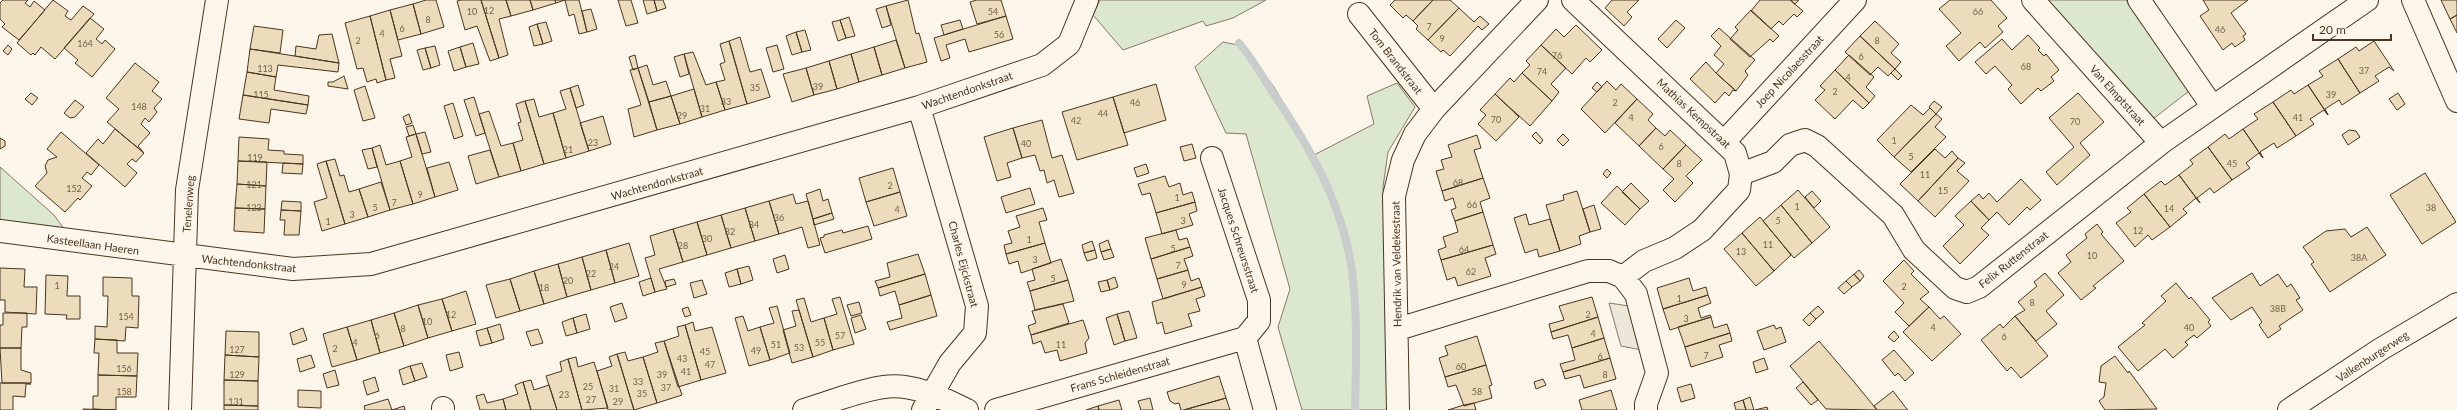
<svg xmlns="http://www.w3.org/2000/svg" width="2457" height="410" font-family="Lato,sans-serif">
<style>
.green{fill:#dce7d0;stroke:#887966}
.parking{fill:#ede7d9;stroke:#887966}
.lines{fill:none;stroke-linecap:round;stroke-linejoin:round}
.stream{stroke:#c9cecd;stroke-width:8}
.building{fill:#ecdcbc;stroke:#4a3520}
.street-casing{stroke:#4a3520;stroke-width:24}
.secondary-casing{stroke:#4a3520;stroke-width:24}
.street{stroke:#fbf6e9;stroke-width:22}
.secondary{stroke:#fbf6e9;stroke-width:22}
.labels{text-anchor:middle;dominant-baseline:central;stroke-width:3;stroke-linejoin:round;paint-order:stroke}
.number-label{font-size:9px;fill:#725f47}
.street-label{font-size:11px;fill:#4a3520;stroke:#fbf6e9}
</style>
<rect width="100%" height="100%" fill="#fbf6e9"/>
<path class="green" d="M1100,0H1266L1233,18L1206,26L1203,21L1123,50L1093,15Z
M2048,0H2126L2189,91L2153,119Z
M1223,42L1243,46L1274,87L1314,155L1374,124L1367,96L1397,83L1415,107L1388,152L1383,187L1390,410H1302L1278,327L1290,289L1246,134L1226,133L1195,67Z
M0,167L54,215L77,247L0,239Z"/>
<path class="parking" d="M1609,303L1629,306L1642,350L1621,346Z"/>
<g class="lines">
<path class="stream" d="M1239,43C1252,58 1262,76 1273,93C1310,147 1343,205 1352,271C1358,317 1356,364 1355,410"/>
</g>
<path class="building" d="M3,0H28L25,3L30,7L34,1L45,10L19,40L2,27L5,24L0,19V3Z
M53,0L68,11L65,16L71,20L83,6L94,14L55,59L41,47L35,55L33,53L31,55L17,43Z
M426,0H436L444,27L421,34L413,4Z
M461,0H481L499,58L490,61L477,26L465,30L457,1Z
M481,0H506L511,16L499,19L508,55L499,58Z
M506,0H530L533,10L511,16Z
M530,0H555L556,3L533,10Z
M555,0H579L587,32L579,34L574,14L569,16L565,0L556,3Z
M618,0H631L638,23L626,26Z
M643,0H654L657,11L647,14Z
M654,0H663L666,8L657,11Z
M908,0L916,34L919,33L927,62L905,68L886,6Z
M977,0H1001L1006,16L977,24L970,2Z
M1395,0H1433L1413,21L1406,15L1403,18L1390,5Z
M1433,0H1450L1459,8L1428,40L1416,29L1418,26L1413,21Z
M1612,0H1639L1627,12L1632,17L1624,26L1605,8Z
M1760,0H1790L1803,11L1797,17L1794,14L1783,25L1779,21L1771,29L1751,11Z
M1790,0H1799L1795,4Z
M1950,0H1991L2007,18L1998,26L2003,32L1985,48L1980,42L1959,61L1946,46L1961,33L1939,9Z
M2203,0H2248L2231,13L2246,34L2243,36L2245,40L2235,47L2232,43L2223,50L2200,16L2209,10Z
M2441,0H2457V15L2450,19Z
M413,4L421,34L398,40L390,10Z
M886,6L891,25L882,28L876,9Z
M1459,8L1474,22L1480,16L1489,24L1482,30L1478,26L1450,56L1443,50L1441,52L1428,40Z
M591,9L597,29L587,32L582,11Z
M390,10L402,56L390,59L395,78L386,80L370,16Z
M1751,10L1779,36L1773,42L1770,39L1750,57L1730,39L1738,30L1735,27Z
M2457,15V33L2450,19Z
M370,16L386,80L377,83L376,79L367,82L363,68L357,69L345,23Z
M1006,16L1013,39L969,52L965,39L946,45L950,58L941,61L934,38Z
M849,17L855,36L846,38L840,20Z
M90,18L104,29L96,39L102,44L105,40L115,49L92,77L75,63L78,60L64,48Z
M840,20L846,38L838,41L832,22Z
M960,20L963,29L944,35L941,25Z
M1676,20L1685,28L1667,48L1658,39Z
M1875,21L1899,44L1891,53L1901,62L1895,69L1860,36Z
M546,22L552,41L543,44L537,24Z
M537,24L543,44L534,46L529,27Z
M1576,25L1602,50L1590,62L1586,58L1572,74L1541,45L1556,29L1564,37Z
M254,26L283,30L280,53L250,49Z
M1719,28L1755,60L1745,71L1748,75L1736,91L1716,73L1724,64L1714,55L1721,46L1711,36Z
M805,30L811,50L802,52L796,32Z
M796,32L802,52L792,55L786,36Z
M332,34L339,63L295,56L296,46L316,49L319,35Z
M2028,35L2040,48L2038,50L2044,56L2046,54L2059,70L2051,77L2054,81L2041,91L2038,88L2021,104L2008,89L2012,85L1995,66L1986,74L1975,62L2002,39L2012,50Z
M1860,36L1895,69L1888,76L1878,67L1870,75L1845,52Z
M740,37L750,72L761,69L770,97L747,104L729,41Z
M896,40L905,68L882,75L874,47Z
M729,41L747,104L725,110L716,82L725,80L720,64L725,62L720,44Z
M2374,41L2394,71L2389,67L2375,76L2379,81L2360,93L2338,59L2356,47L2359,51Z
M473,43L479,64L466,67L460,47Z
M8,45L12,49L8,55L3,51Z
M777,45L784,69L773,72L766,48Z
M1541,45L1566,68L1551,84L1559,92L1552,101L1522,73L1530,65L1526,61Z
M435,46L440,65L431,68L425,48Z
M460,47L466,67L454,71L448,51Z
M874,47L882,75L859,82L851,54Z
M425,48L431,68L423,70L417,50Z
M250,49L339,63L338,72L278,65L276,77L247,72Z
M693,52L706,85L716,82L725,110L702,117L684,54Z
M684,54L689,74L680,77L674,57Z
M851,54L859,82L837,89L829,61Z
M635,55L638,68L633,70L629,57Z
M1849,55L1874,77L1866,87L1875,96L1869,103L1835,70Z
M2338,59L2360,93L2342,105L2339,100L2325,109L2328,115L2308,85L2323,76L2319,71Z
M829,61L837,89L814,95L806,68Z
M1706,62L1716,73L1736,91L1733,90L1729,96L1725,92L1715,103L1690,79Z
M135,63L159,82L152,91L162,99L154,108L157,112L149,122L145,118L141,124L150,133L138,146L144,153L107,122L119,109L106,98Z
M647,65L653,85L666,81L671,96L649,102L638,68Z
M638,68L657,130L634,137L628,109L641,105L630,70Z
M806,68L814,95L792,102L783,74Z
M1895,69L1902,76L1898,80L1891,73Z
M1835,70L1869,103L1863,109L1853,100L1835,119L1815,100L1825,90L1820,86Z
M247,72L276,77L274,90L309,96L308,105L243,95Z
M1522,73L1552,101L1530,126L1495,94L1510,78L1514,82Z
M344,76L348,89L328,86V82H333Z
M1607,81L1616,90L1621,84L1637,99L1605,133L1581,109Z
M1597,82L1602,87L1597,92L1592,88Z
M1156,84L1166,120L1124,133L1113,97Z
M578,85L584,105L576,108L570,88Z
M2308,85L2328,115L2324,110L2310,119L2314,124L2296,136L2273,102L2291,90L2294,94Z
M365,86L375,118L363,121L354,90Z
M570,88L589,151L566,158L553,113L566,109L560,91Z
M694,89L702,117L680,124L671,96Z
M31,93L38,98L32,105L25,99Z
M2078,93L2104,122L2080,143L2090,155L2057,185L2046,172L2074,147L2049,118Z
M2398,93L2405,104L2397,110L2389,99Z
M1495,94L1519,117L1496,141L1478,124L1486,115L1480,110Z
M243,95L308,105L306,114L271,109L269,123L239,119Z
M671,96L680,124L657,130L649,102Z
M474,97L485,133L476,136L464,100Z
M1113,97L1128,145L1077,160L1062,112Z
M534,99L539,117L553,113L566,158L544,164L525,101Z
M1637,99L1653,114L1648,120L1656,128L1639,146L1615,123Z
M75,100L84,107L75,117L70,118L64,113Z
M525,101L544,164L521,171L513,143L523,140L518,123L521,122L516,104Z
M1934,101L1942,107L1936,114L1929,107Z
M2273,102L2296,136L2277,148L2274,143L2260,152L2263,158L2243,129L2258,119L2254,114Z
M453,103L463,136L454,139L444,106Z
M1911,105L1923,115L1930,108L1936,114L1894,157L1877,140Z
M489,111L501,146L513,143L521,171L499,177L479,114Z
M409,114L412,123L406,125L403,117Z
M1936,114L1942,119L1935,127L1946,137L1911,172L1894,157Z
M603,116L611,144L589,151L580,123Z
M1042,120L1052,158L1062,155L1074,193L1059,197L1054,180L1047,183L1044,170L1040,171L1035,155L1022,158L1013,128Z
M413,125L416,134L409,136L406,127Z
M1013,128L1022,158L1007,163L1011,177L997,181L984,137Z
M1656,128L1665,136L1670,130L1686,145L1663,169L1639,146Z
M115,129L144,153L136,162L132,159L127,164L137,173L125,187L86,153L98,139L103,144Z
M2243,129L2263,158L2259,153L2246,163L2250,168L2232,180L2208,147L2225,134L2229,139Z
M2349,130L2356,131L2360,137L2348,145L2342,135Z
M61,132L99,165L91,175L87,172L82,178L92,186L80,200L78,198L65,212L35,186L47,173L45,166L48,160L57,157L47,149Z
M425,132L431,152L422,154L416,134Z
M1536,132L1543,140L1540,144L1532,136Z
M416,134L435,197L413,204L400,161L412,157L406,137Z
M1563,134L1569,140L1563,146L1557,140Z
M1477,135L1481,148L1474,150L1483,178L1442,191L1436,171L1444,169L1441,160L1452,157L1448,145Z
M239,137L269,139L268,150L284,151V154L303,155V164L238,161Z
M0,138L5,141V146L0,149Z
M1192,144L1196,158L1184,161L1180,147Z
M380,145L386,165L400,161L413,204L390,210L372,148Z
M1686,145L1702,160L1686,176L1693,183L1675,202L1663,190L1674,179L1663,169Z
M2208,147L2232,180L2214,193L2210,188L2197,198L2200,203L2179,175L2193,164L2190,160Z
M372,148L377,167L368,169L362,150Z
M1935,149L1945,158L1952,151L1958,158L1918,201L1900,184Z
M490,150L499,177L476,184L468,156Z
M1958,158L1965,163L1957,171L1969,181L1935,217L1918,201Z
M335,159L340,176L344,175L349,192L359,189L368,217L345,224L326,161Z
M238,161L267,162L266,186L237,184Z
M326,161L345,224L322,231L314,202L327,198L317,164Z
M449,162L458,190L435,197L427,168Z
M283,163L303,164L302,174L282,173Z
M1146,164L1149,173L1137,177L1134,168Z
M893,168L900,192L866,202L859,178Z
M1607,169L1611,173L1607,178L1603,174Z
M2425,173L2456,222L2422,244L2390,195Z
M2179,175L2200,203L2196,198L2183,209L2187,213L2170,227L2144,194L2161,181L2165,185Z
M1165,176L1169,187L1180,183L1183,195L1192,192L1195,202L1156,213L1150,193L1142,195L1138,184Z
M1483,178L1490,198L1480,202L1483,212L1455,221L1451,210L1456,208L1453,198L1445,201L1442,191Z
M2021,179L2041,200L2030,210L2027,207L2009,225L1997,212L1989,220L1971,201L1979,194L1983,199L1989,193L1997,202Z
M381,182L390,210L368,217L359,189Z
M1631,183L1649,201L1640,209L1622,192Z
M237,184L266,186L265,209L235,208Z
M1617,186L1640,209L1625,225L1601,203Z
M1030,188L1035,204L1006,213L1001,197Z
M820,189L823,201L828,199L832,213L813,219L806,194Z
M1798,190L1830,227L1812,243L1781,205Z
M1577,191L1590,232L1579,236L1581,244L1560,251L1546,205L1564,200L1563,195Z
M1812,191L1821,201L1814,208L1805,197Z
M900,192L907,216L874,226L866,202Z
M793,194L796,204L808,201L820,245L808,248L802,227L779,234L769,201Z
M2144,194L2170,227L2152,240L2148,235L2135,247L2116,223L2131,212L2127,208Z
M282,201L301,202V211L281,210Z
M769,201L779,234L755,241L745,208Z
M1971,201L1989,220L1981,228L1989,235L1960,264L1943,246L1964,225L1955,216Z
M1195,202L1197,211L1189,214L1193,225L1162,234L1156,213Z
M1594,205L1601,229L1590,232L1583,209Z
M1781,205L1812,243L1794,258L1763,221Z
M235,208L265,209L264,233L234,231Z
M745,208L755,241L731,248L721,215Z
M1043,208L1047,220L1039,222L1045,243L1006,254L1004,245L1012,243L1008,231L1020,227L1016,216Z
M281,210L301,211L299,235H284L285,220H280Z
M1483,212L1493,245L1441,260L1438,250L1446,247L1443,237L1458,232L1455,221Z
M832,213L834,219L814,225L813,219Z
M1526,214L1529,225L1550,219L1560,251L1539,257L1537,249L1525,253L1514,218Z
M721,215L731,248L707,255L697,222Z
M1760,217L1791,255L1774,271L1742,233Z
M697,222L707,255L683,262L673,229Z
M2097,224L2103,232L2101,234L2124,261L2093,286L2096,288L2081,300L2058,273L2071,262L2066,255L2087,238L2085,234Z
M868,226L872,239L825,253L820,238L824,237V235L842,230L843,233Z
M2367,227L2386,255L2330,292L2311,264L2314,262L2303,247L2326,231L2345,229L2351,237Z
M673,229L683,262L659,269L667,289L655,292L645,258L655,255L650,236Z
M1176,230L1179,240L1187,238L1190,247L1151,259L1145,238Z
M1742,233L1774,271L1756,286L1724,249Z
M1108,240L1111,249L1101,252L1099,244Z
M1092,241L1095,250L1084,253L1082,245Z
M629,243L639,276L615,283L606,250Z
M1045,243L1051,263L1021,273L1018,261L1009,264L1006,254Z
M1493,245L1496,254L1485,258L1491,276L1458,286L1455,277L1447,280L1441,260Z
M1190,247L1193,256L1184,259L1188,270L1157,279L1151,259Z
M1111,249L1114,257L1104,260L1101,252Z
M606,250L615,283L591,290L582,257Z
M1095,250L1097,258L1087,261L1084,253Z
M918,254L925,274L878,288L875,281L890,277L887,263Z
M785,255L789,269L777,273L773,259Z
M582,257L591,290L567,297L558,264Z
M1061,259L1068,280L1030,291L1027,282L1035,280L1032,269Z
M1904,260L1914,271L1911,274L1929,292L1920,299L1929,307L1909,326L1895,312L1904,303L1883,281Z
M558,264L567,297L544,304L534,271Z
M749,266L753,280L741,284L737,269Z
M0,268L25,269L24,287H37L36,314L5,312V300H0Z
M737,269L741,284L729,287L725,273Z
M1188,270L1191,281L1199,278L1202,287L1163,299L1157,279Z
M1859,270L1864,276L1860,281L1854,274Z
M534,271L544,304L520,311L510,279Z
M2045,273L2064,295L2046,311L2057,324L2036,341L2015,316L2025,310L2018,302L2037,286L2034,282Z
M2252,273L2260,286L2278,274L2287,287L2291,284L2300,298L2296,300L2303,310L2279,326L2281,329L2268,338L2259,325L2262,322L2252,307L2231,320L2212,298Z
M925,274L931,295L899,305L895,291L880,296L878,288Z
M1854,274L1860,281L1852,287L1846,281Z
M46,275L68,276L67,296H80V319H66L67,315L45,314Z
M103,277L132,278V296H139L138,328L126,327L125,341L95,339V326L107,327L108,296H103Z
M1115,277L1118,287L1110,290L1107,280Z
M651,278L655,292L643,296L639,282Z
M1689,278L1693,291L1706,287L1708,295L1663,309L1657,288Z
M510,279L520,311L496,318L486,285Z
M674,279L676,284L666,287L665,281Z
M702,280L707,294L694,298L690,283Z
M1068,280L1074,301L1035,310L1030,291Z
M1107,280L1110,290L1101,292L1098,282Z
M1846,281L1852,287L1844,294L1838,288Z
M2176,283L2189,299L2191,297L2210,320L2208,322L2211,326L2197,338L2194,335L2185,342L2188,345L2173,358L2165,349L2138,371L2118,347L2145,325L2142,323L2166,301L2161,296Z
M1202,287L1205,296L1196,299L1200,311L1188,314L1192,326L1165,334L1162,322L1157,324L1152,302Z
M466,291L476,324L452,331L442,299Z
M931,295L937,316L890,330L887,322L902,318L899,305Z
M1708,295L1711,303L1698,308L1701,318L1710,315L1711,317L1670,330L1663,309Z
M840,297L854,344L833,350L824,318L837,314L832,299Z
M1592,297L1598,317L1551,332L1549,324L1564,320L1559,306Z
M804,298L811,322L824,318L833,350L813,357L796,300Z
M442,299L452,331L428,338L418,305Z
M859,302L862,313L851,316L847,305Z
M622,303L627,318L615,322L610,307Z
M1063,304L1069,323L1031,335L1028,326L1036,323L1032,311Z
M418,305L428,338L404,346L394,313Z
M777,306L790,353L770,360L760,327L774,323L769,308Z
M1818,306L1824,312L1816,319L1810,313Z
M688,307L691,315L685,317L682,309Z
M1929,307L1940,319L1944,316L1961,334L1932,361L1903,332Z
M799,310L813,357L792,363L783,330L796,326L792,311Z
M1129,311L1137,338L1125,341L1117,314Z
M3,313H27V327H22L21,348H0V325H3Z
M394,313L404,346L380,353L371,320Z
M1810,313L1816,319L1809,326L1803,320Z
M586,314L590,329L577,333L573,318Z
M1117,314L1125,341L1114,345L1106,318Z
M861,315L866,329L855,333L851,318Z
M743,316L748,331L760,327L770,360L749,366L735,318Z
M2015,316L2048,356L2021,378L2011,367L2007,371L1981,340L2000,324L2003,328Z
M1598,317L1604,338L1572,348L1568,335L1553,339L1551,332Z
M1711,317L1714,328L1727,324L1730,333L1685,347L1678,327Z
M573,318L577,333L566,336L562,322Z
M371,320L380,353L357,360L347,327Z
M1083,320L1089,338L1085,343L1087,353L1060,361L1057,350L1045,353L1041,341L1033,344L1031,335Z
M693,322L695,331L712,327L726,373L701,380L685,325Z
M500,324L504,339L492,343L487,328Z
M685,325L701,380L678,387L664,341L679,336L677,327Z
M1774,325L1776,329L1781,327L1786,342L1764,350L1757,331Z
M347,327L357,360L332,367L323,334Z
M303,328L307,340L293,345L290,333Z
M487,328L492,343L480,346L476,331Z
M538,329L543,343L531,346L526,332Z
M226,331L259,332V357L225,355Z
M1894,331L1899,337L1894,342L1888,337Z
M1730,333L1732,341L1719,345L1723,357L1691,367L1685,347Z
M1477,336L1486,365L1445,377L1439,358L1448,355L1445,346Z
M1604,338L1610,358L1563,372L1560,364L1575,360L1572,348Z
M95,339L117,340V353H138L137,376L98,375L99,353H94Z
M664,341L682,395L657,403L643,357L658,352L655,343Z
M1819,341L1855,383L1877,410L1826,409L1790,366Z
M0,348H21V370L31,373V383H2Z
M1894,350L1914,373L1905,381L1898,373L1895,376L1882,360Z
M459,352L463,367L450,371L446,355Z
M625,352L628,361L643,357L657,403L634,410L617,354Z
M617,354L634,410H608L597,371L612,366L609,357Z
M225,355L259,357L258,381L224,380Z
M311,355L315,367L300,372L297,359Z
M2115,356L2128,373L2129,371L2157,409L2105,410L2099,401L2104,397L2106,383L2099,382L2101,366Z
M576,357L578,367L594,362L608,408L582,410L568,359Z
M1610,358L1616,379L1584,388L1580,375L1565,379L1563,372Z
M1764,358L1768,369L1756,373L1753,362Z
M568,359L582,410H557L546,376L562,371L560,362Z
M422,363L427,377L415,381L410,366Z
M1486,365L1492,385L1489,386L1492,398L1464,406L1456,385L1448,387L1445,377Z
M410,366L415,381L403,385L399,370Z
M335,370L339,385L327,388L323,374Z
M98,375L137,376L136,397H116V410L93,409V396H98Z
M1219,376L1226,398L1184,410H1181L1179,403L1175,404L1170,401L1167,392Z
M375,377L379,391L367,395L363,381Z
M1543,379L1546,385L1536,389L1534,382Z
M224,380L258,381V406L224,405Z
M531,380L534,390L549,385L557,410H531L523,382Z
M523,382L531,410H506L503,399L518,394L515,385Z
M1803,382L1818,400L1811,405L1796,388Z
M0,383H25L31,384H26L25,397L13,396V410H0Z
M1691,384L1695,398L1681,402L1677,388Z
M298,390L321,391V408L298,407Z
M1611,390L1617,410H1582L1579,400Z
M1893,391L1906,408L1908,410H1877L1874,406Z
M484,394L487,403L503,399L506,410H480L476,396Z
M1750,397L1754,410H1746L1743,400Z
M1150,398L1153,410H1141L1138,401Z
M1226,398L1230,410H1184L1194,407Z
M388,399L392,410H365L364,406Z
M1119,400L1122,410H1099L1098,406Z
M1743,400L1746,410H1736L1734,403Z
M1474,403L1476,410H1448L1464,405Z
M224,405L258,406V410H224Z
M404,406L405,410H392Z
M1098,406L1099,410H1086Z
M1767,407L1768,410H1755Z
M83,409L116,410H83Z"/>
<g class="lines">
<defs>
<path id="street" d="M2033,0L2161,143
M2139,0L2212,106
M2413,0L2457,101
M1359,14L1434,109
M919,107L977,306L975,333L950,363L923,410
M1724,142L1855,0
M1212,158L1259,300V321L1245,338
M1741,174L1773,162L1790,145L1805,140L1817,146L1893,215L1914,250L1955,288L1967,292L1979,287L2161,143L2367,0
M0,231L293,269L371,264L919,107L1042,65L1069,44L1087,0
M1623,277L1636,294L1657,373L1646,404V410
M1398,329L1588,271H1609L1623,277L1644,261L1675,248L1702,230L1739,190L1741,174L1735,153L1573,0
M1245,338L1265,410
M443,408V410
M180,410L187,190L217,0
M804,410C828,403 860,390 884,387C913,383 942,398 967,410
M996,410L1245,338
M1398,410L1394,196L1403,160L1415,134L1434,109L1537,0"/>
<path id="secondary" d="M2289,410L2381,349L2457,304"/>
</defs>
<use href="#street" class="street-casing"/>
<use href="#secondary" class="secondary-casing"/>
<use href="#street" class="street"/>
<use href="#secondary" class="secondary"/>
</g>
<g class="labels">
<g class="number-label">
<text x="489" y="10">12</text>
<text x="472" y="11">10</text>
<text x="993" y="11">54</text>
<text x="1978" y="11">66</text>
<text x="428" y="19">8</text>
<text x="1429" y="26">7</text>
<text x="402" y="28">6</text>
<text x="2220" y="29">46</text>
<text x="382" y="33">4</text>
<text x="999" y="34">56</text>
<text x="1442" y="38">9</text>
<text x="358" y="40">2</text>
<text x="1877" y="40">8</text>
<text x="85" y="43">164</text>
<text x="1557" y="55">76</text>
<text x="1861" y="56">6</text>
<text x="2026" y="66">68</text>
<text x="265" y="68">113</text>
<text x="2364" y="70">37</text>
<text x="1542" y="71">74</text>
<text x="1848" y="77">4</text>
<text x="818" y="86">39</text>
<text x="755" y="87">35</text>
<text x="1835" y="91">2</text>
<text x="261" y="94">115</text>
<text x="2331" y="94">39</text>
<text x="726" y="101">33</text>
<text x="1135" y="102">46</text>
<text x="1615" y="102">2</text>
<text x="139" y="106">148</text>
<text x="705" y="108">31</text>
<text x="1103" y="113">44</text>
<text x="682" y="115">29</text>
<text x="1631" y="117">4</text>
<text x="2298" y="117">41</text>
<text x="1496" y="119">70</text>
<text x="1076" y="120">42</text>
<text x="2075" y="121">70</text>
<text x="1894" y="140">1</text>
<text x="593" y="142">23</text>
<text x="1026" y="143">40</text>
<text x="1661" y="146">6</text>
<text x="568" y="149">21</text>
<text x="1911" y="156">5</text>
<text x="255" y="157">119</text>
<text x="1679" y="163">8</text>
<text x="2232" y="163">45</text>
<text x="1925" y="174">11</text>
<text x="1458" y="182">68</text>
<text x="254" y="184">121</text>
<text x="890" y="185">2</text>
<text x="74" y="188">152</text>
<text x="1943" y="190">15</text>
<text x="420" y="194">9</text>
<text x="1177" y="197">1</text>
<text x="394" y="202">7</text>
<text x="1472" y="204">66</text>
<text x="1797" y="206">1</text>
<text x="254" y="207">123</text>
<text x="375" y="207">5</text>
<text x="2431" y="207">38</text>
<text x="2169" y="208">14</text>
<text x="897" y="209">4</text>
<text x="352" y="214">3</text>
<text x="779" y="217">36</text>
<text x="1183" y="220">3</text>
<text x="1778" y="220">5</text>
<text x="328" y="221">1</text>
<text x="754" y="224">34</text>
<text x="2138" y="230">12</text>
<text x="730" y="231">32</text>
<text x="707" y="238">30</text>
<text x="1029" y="239">1</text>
<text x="1768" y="244">11</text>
<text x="683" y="245">28</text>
<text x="1173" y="248">5</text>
<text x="1464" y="249">64</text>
<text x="1741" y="251">13</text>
<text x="2092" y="255">10</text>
<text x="2359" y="257">38A</text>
<text x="1035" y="259">3</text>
<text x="1178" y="265">7</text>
<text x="614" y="266">24</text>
<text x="1471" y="271">62</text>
<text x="591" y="273">22</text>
<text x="1053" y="278">5</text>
<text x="568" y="280">20</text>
<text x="1184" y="284">9</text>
<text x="57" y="285">1</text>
<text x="1904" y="286">2</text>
<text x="544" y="287">18</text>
<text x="1679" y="298">1</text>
<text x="2032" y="302">8</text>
<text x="2278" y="308">38B</text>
<text x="451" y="314">12</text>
<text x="1588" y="314">2</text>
<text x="126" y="316">154</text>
<text x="1686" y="318">3</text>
<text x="427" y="321">10</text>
<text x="1933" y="327">4</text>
<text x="2189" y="327">40</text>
<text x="403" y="328">8</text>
<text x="1593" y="333">4</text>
<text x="377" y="335">6</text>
<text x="840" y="335">57</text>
<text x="2004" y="336">6</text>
<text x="355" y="342">4</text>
<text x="820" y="342">55</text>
<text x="776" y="344">51</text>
<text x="1061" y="344">11</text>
<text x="799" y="347">53</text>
<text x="335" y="348">2</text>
<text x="237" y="349">127</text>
<text x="756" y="350">49</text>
<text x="705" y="351">45</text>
<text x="1706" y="355">7</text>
<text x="1600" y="356">6</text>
<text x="682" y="358">43</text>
<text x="710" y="364">47</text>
<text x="1461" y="366">60</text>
<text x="124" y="368">156</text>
<text x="686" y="371">41</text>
<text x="237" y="374">129</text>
<text x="662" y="374">39</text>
<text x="1605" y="374">8</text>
<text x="638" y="381">33</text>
<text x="588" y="386">25</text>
<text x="666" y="387">37</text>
<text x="614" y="388">31</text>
<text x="124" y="391">158</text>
<text x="1477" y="391">58</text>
<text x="642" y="393">35</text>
<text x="564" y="394">23</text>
<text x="591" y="399">27</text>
<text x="236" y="401">131</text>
<text x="618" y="401">29</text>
</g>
<g class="street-label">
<text transform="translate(1396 61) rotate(52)">Tom Brandstraat</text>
<text transform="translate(1789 71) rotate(-47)">Joep Nicolaesstraat</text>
<text transform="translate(967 90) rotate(-19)">Wachtendonkstraat</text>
<text transform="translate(2118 95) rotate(48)">Van Elmptstraat</text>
<text transform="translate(1694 113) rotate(43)">Mathias Kempstraat</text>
<text transform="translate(657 183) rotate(-16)">Wachtendonkstraat</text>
<text transform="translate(188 204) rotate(-86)">Tenelenweg</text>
<text transform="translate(1239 240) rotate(72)">Jacques Schreursstraat</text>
<text transform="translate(93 244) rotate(8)">Kasteellaan Haeren</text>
<text transform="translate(2013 259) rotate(-38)">Felix Ruttenstraat</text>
<text transform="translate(249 263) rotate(6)">Wachtendonkstraat</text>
<text transform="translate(964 264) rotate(75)">Charles Eijckstraat</text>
<text transform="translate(1396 264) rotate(-91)">Hendrik van Veldekestraat</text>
<text transform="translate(2372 356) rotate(-33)">Valkenburgerweg</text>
<text transform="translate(1120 374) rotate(-16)">Frans Schleidenstraat</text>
</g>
</g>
<path d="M2313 34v6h78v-6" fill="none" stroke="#4a3520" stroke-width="2"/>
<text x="2319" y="34" font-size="12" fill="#4a3520" stroke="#fbf6e9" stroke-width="3" paint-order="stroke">20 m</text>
</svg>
